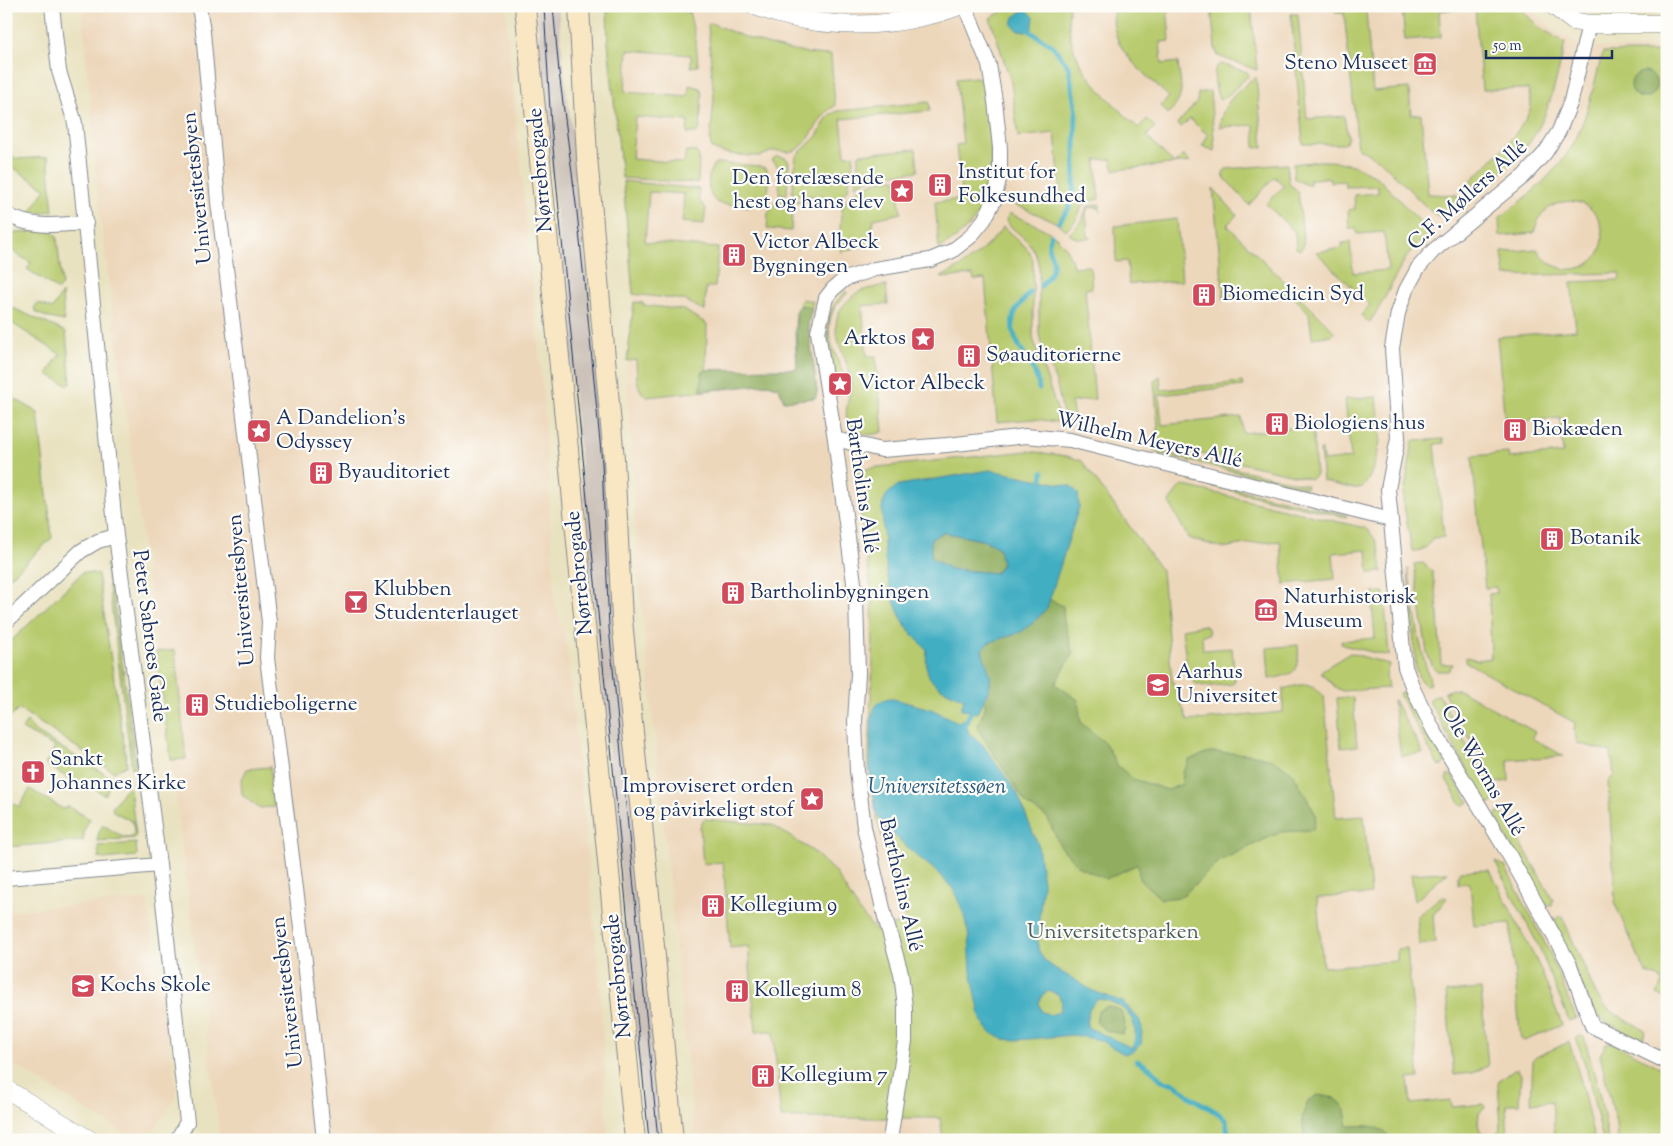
<svg xmlns="http://www.w3.org/2000/svg" width="1673" height="1146" font-family="'Sorts Mill Goudy',serif">
<style>
.built{fill:#edd7bb}
.industrial{fill:#ccc2b9}
.green{fill:#b7ca6d;stroke:#697c66}
.forest{fill:#91ae60;stroke:#566e5f}
.water{fill:#43aec2;stroke:#2f6e90;fill-rule:evenodd}
.lines{fill:none;stroke-linecap:round;stroke-linejoin:round}
.stream{stroke:#43aec2;stroke-width:5}
.minor-casing{stroke:#82888f;stroke-width:16}
.tertiary-casing{stroke:#82888f;stroke-width:19}
.secondary-casing{stroke:#82888f;stroke-width:22}
.minor{stroke:#fff;stroke-width:14}
.tertiary{stroke:#fff;stroke-width:18}
.secondary{stroke:#f9e7c3;stroke-width:20}
.tram{stroke:#1b2f5e;stroke-width:1}
.labels{text-anchor:middle;dominant-baseline:central;stroke-width:4.5;stroke-linejoin:round;paint-order:stroke}
.poi-label{font-size:21px;fill:#1b2f5e;stroke:#fdfcf7;text-anchor:start}
.street-label{font-size:21px;fill:#1b2f5e;stroke:#fdfcf7}
.park-label{font-size:21px;fill:#4a5e62;stroke:#fdfcf7}
.water-label{font-size:22px;font-style:italic;fill:#295b81;stroke:#fdfcf7}
</style>
<rect width="100%" height="100%" fill="#fdfcf7"/>
<filter id="ink" filterUnits="userSpaceOnUse"><feTurbulence type="fractalNoise" baseFrequency=".02" numOctaves="2"/><feDisplacementMap in="SourceGraphic" scale="10" xChannelSelector="R" yChannelSelector="G"/><feConvolveMatrix kernelMatrix="1 2 1 2 8 2 1 2 1" color-interpolation-filters="sRGB"/></filter>
<filter id="wash" filterUnits="userSpaceOnUse"><feTurbulence type="fractalNoise" baseFrequency=".0096" numOctaves="4" result="noise"/><feDisplacementMap in="SourceGraphic" scale="20" xChannelSelector="R" yChannelSelector="G"/><feGaussianBlur stdDeviation="1.12" result="paint"/><feColorMatrix in="noise" values="0 0 0 0 0 0 0 0 0 0 0 0 0 0 0 0 0 1.4 0 .05"/><feComposite in="paint" operator="in"/></filter>
<g filter="url(#wash)">
<rect width="100%" height="100%" fill="#e9e2c0"/>
<path class="built" d="M82,6H505L543,393L555,602L566,642L568,658L600,988L608,1140H220L99,206Z
M607,6H1528L1551,29L1576,43L1598,47L1667,49V1140H695L637,560L632,451L626,375L634,308L623,181L608,43Z
M147,899L177,1095L148,1140H136L6,1060V911Z"/>
<path class="industrial" d="M536,6H558L564,71L582,210L664,1140H646Z"/>
<path class="green" d="M607,6H679L689,11L696,41L698,66L691,67V55L628,50L625,92L688,97L689,85L700,88L702,92L700,129L696,133H687L688,121L635,117L632,159L684,163L686,151L696,152L699,156L698,183L622,178L608,43Z
M1013,6H1069C1064,65 1101,90 1138,128L1147,119L1155,127L1147,136L1174,164L1183,155L1190,162L1115,170L1113,168L1111,159L1096,160L1099,199L1087,202L1082,206L1077,219L1067,230L1053,221L1014,204L1061,195L1055,133L1018,137L1011,82L990,18Z
M1114,6H1167L1170,41L1160,42L1162,64L1178,62C1180,86 1187,96 1168,114L1161,106L1169,97C1142,70 1107,49 1114,6Z
M1211,6H1230L1231,8L1251,6L1257,70L1218,56L1215,48Z
M1335,6H1518L1538,26L1565,43C1556,81 1548,125 1520,154C1508,168 1493,179 1479,190L1470,181C1485,168 1530,124 1531,105C1531,100 1529,94 1528,89L1482,90L1475,8L1439,11L1441,37L1405,40L1402,8L1366,11L1373,91L1409,88L1411,115L1421,114L1428,194L1457,195L1464,203L1446,218L1439,217L1430,211L1382,162L1358,148L1344,13H1335Z
M1291,14H1298L1307,119L1344,116L1348,137L1346,143L1343,144H1303Z
M711,23C750,40 788,54 831,55L835,106C818,114 815,137 798,149C790,154 784,151 775,151C770,151 766,155 761,156C750,156 720,155 712,148L710,141L714,100L708,25Z
M1603,52H1667V999L1657,994L1662,983L1659,977L1646,973L1614,902L1615,898L1608,781L1614,775L1611,752L1577,743L1574,730L1575,723L1466,662V657L1478,660L1491,658L1489,594L1497,593L1496,587L1485,588L1472,456L1508,453L1509,458L1563,453L1560,418L1505,423L1497,337L1576,330L1571,282L1619,280L1620,273L1505,276L1502,252L1537,249C1558,285 1609,269 1602,230C1596,191 1542,192 1534,233L1500,236L1499,218C1525,199 1551,178 1569,151C1586,126 1594,82 1603,52Z
M1221,64L1247,72L1249,75L1225,98L1220,99C1216,95 1213,76 1215,70C1216,66 1218,66 1221,64Z
M976,77L981,80L985,88C988,129 1001,180 977,216C968,230 953,240 939,249L935,202L962,199L956,145L963,144L956,79Z
M1256,77L1263,147L1255,148L1254,125L1220,127C1220,105 1239,89 1256,77Z
M1210,91L1215,151L1202,146L1208,135L1190,119L1181,127L1177,124L1197,102L1198,93Z
M929,102L930,111L841,119L845,155H854L848,190L839,198L796,195L792,192L796,156L817,136L829,115L838,111Z
M916,149L918,171L872,177L855,185L859,154Z
M9,154L17,159L48,157L53,211L29,214L46,189L6,163V158Z
M777,156L786,158L789,162L787,194H779C779,182 783,168 772,160Z
M1320,161C1345,161 1358,165 1379,179L1430,232C1422,240 1413,248 1406,258C1393,279 1384,303 1369,323L1361,315L1370,305L1316,252L1342,248V243L1350,242L1353,273L1388,270L1384,232L1357,234L1356,228H1349L1348,210L1355,209L1354,195L1378,193V186L1345,187V181L1330,182V178L1310,179V184L1306,185L1294,178L1293,164Z
M718,163L760,166L767,169C776,213 751,208 718,203C706,195 706,176 714,164Z
M1287,164L1289,184L1298,191L1304,245L1300,250L1296,248L1295,232L1266,204L1284,186L1275,177L1249,205L1223,176V173L1226,169Z
M896,179L901,213L874,219L871,236L873,243L841,252L839,246L841,215L843,206L848,199L857,190L879,180Z
M623,181L699,189V200L706,208L704,224L682,222L684,194L649,192L645,242L718,248L715,287H706L705,311L684,300L633,294Z
M1213,188L1237,215L1227,225L1293,290L1289,295L1224,300Z
M778,199L825,203V204L793,202L791,231L767,229L768,213Z
M1100,204V212L1098,208C1093,206 1088,207 1086,212L1088,236L1091,238C1082,239 1076,240 1069,234L1082,221L1087,207Z
M1009,213C1038,227 1066,232 1073,267L1090,266L1092,288L1085,289L1095,399L1071,402L1075,421L1066,423L1063,421V414L1057,385L1039,335V268C1035,243 1025,240 1008,224L1006,220Z
M1177,219L1182,281L1129,284L1127,261L1116,262L1115,226Z
M1003,227L1027,248L1033,259V338L1057,409V422L1035,419L997,422L985,279L974,280L973,275L942,278L941,277C966,265 987,249 1003,227Z
M48,230L53,232L57,237L62,285L58,290L27,269L31,263L6,247V238L8,234Z
M886,285L888,304L862,306L867,356H876L883,432C873,435 867,436 857,431C835,419 855,393 850,375C845,352 826,328 843,306C848,300 854,294 861,291C869,288 878,287 886,285Z
M846,291L847,294C803,331 856,373 844,392L837,396L835,395C834,383 833,371 831,360C827,331 822,313 846,291Z
M62,293L64,321L49,318L37,313L34,308L38,303L52,309Z
M1297,294L1335,332L1332,335L1312,338L1309,313L1294,298Z
M802,299L813,301L808,323L817,392L815,398L784,401L779,388L769,384L647,397C635,390 637,373 636,360L627,361L634,302L643,303V305L684,310L707,324L706,370L797,369C797,346 790,320 802,299Z
M6,305L66,332L71,384H65L47,374L60,354L10,322L6,326Z
M1160,376L1161,390L1242,382L1243,386L1159,395L1162,425L1241,417L1243,433L1310,426V433L1313,435L1316,475L1311,479L1154,443L1158,425L1154,381Z
M6,393L38,413L52,538L6,581Z
M1377,397C1378,411 1381,427 1380,440C1379,450 1370,484 1362,487C1353,491 1332,483 1323,481L1320,450H1322L1323,461L1351,458L1345,399Z
M1443,439L1444,443L1435,444L1444,537L1432,538C1428,548 1423,551 1412,551L1403,500L1413,441Z
M1153,450L1307,485L1306,488L1158,454Z
M1028,451L1067,456L1082,461L1162,571L1172,680L1188,721L1283,712V689C1302,684 1308,681 1324,696L1336,818L1364,816L1371,894L1317,898L1323,967L1397,961V949L1407,948L1419,1078L1408,1079L1411,1104L1451,1100L1452,1107L1484,1104L1485,1108L1479,1113L1478,1124L1480,1131C1487,1136 1494,1136 1500,1130L1501,1125L1498,1084L1499,1081L1514,1069H1518L1521,1075L1519,1104H1506L1508,1140H943L940,1118H781L773,1031L756,1032L748,946L730,948L723,862L703,864L700,828L704,819L772,825L814,852L835,872L860,912L874,929L906,922L877,819L868,763L873,661L872,598L861,517L857,474L860,470L878,467Z
M1193,479L1347,515L1346,517L1189,481Z
M1181,485L1365,528C1380,540 1380,555 1382,572L1369,573L1367,550L1333,553L1335,579L1284,584L1280,541L1246,544L1223,548L1188,538L1169,502Z
M1423,563L1432,571L1437,599L1441,664H1453L1448,671H1437L1433,667L1427,653L1414,564Z
M106,564L109,566L110,571L136,767L134,769H132Z
M1408,568L1419,638L1425,663L1431,684L1426,685L1420,680L1416,669Z
M83,572L98,574L127,765L114,772L19,709L6,722V646Z
M1384,592L1389,656L1342,645L1341,641L1375,638L1371,593Z
M1204,625L1208,628L1209,634L1202,635L1203,650L1232,648L1235,682L1232,684C1217,685 1197,691 1188,676L1182,629Z
M1298,645C1300,672 1296,674 1269,679L1267,648Z
M175,650L186,759L171,760L156,652Z
M1350,653L1389,664L1386,675L1388,688L1343,691C1334,689 1329,679 1321,673L1322,670Z
M1452,689L1462,691L1535,732L1532,737L1535,740L1564,756L1508,760L1509,781L1495,783L1444,693Z
M1403,692H1406L1445,762L1442,766L1438,765L1401,698L1399,693Z
M1436,695H1439L1493,793L1495,798L1494,802L1490,804L1485,801L1430,703V699Z
M1353,697L1357,746L1341,748L1337,698Z
M1393,700H1394L1423,753L1401,756Z
M27,721L33,729L39,734L113,779L105,795L82,782L78,784L45,764L55,747L22,729Z
M270,767L275,807L259,808L242,795L241,781L247,769Z
M1448,774L1453,777L1469,802L1462,806L1446,779Z
M128,788L130,789L136,835L135,838L97,841L99,832L103,825L123,837H131L134,833L133,822L113,811L112,808L124,790Z
M30,789L63,809L68,806L90,819L85,828L83,841L6,847V799L19,807Z
M1497,813H1502L1520,841L1553,900L1552,905L1544,904L1495,817Z
M136,843L137,856L103,859L99,858L98,846Z
M1495,862L1505,866L1550,953L1576,1018L1569,1021L1539,947Z
M1490,870L1541,970L1562,1025L1524,1041L1521,1039L1520,1033L1510,923L1474,926L1470,883L1458,884V876L1460,871Z
M1444,872H1448L1415,901L1411,874Z
M1442,896L1447,898L1433,915L1435,943L1419,945L1417,916Z
M1562,916L1595,992L1602,1003L1612,1012L1646,1031L1642,1041L1601,1019L1593,1012L1554,921L1558,917Z
M1481,989L1488,1066L1472,1073L1454,1075L1446,992Z
M1581,1036L1584,1037C1594,1071 1603,1105 1608,1140H1603L1586,1067L1576,1038Z
M1569,1042L1581,1081L1594,1138L1510,1140L1555,1137L1552,1101L1531,1103L1533,1060L1536,1057Z
M1613,1043L1667,1071V1140H1617L1616,1123L1600,1055L1606,1044Z"/>
<path class="forest" d="M1631 85a13 13 0 1 1 26 0a13 13 0 1 1-26 0Z
M804,305L812,309L808,323L817,392L815,398L784,401L779,388L769,384L701,391L702,373L706,370L797,369L796,313L798,307Z
M943,532L986,541L999,548L1002,563L996,573L950,569L931,558L930,539Z
M1046,598L1063,606L1064,622L1073,653L1055,684L1078,700L1081,723L1105,743L1118,766L1133,779L1168,790L1182,784L1183,772L1189,760L1210,752L1249,754L1273,759L1293,773L1316,815L1313,830L1281,832L1221,860L1181,897L1161,899L1139,879L1138,864L1106,879L1079,867L1060,846L1047,817L1027,805L977,728L985,708L986,678L975,648Z
M1108,1006L1120,1010C1125,1019 1126,1024 1123,1034L1107,1031L1096,1022L1098,1011Z
M1318,1095L1335,1098L1344,1106L1348,1126C1365,1126 1381,1123 1391,1140H1305L1302,1117L1308,1101Z"/>
<path class="water" d="M1024,10L1028,11L1034,17L1033,25L1031,32L1018,30L1012,25L1014,17Z
M990,470L1071,486L1078,493L1079,507L1047,608L1035,621L1021,632L988,643L982,649C983,658 988,666 990,675C992,689 983,702 977,713L961,709L964,699C937,686 923,685 927,650C920,642 912,635 906,626C884,591 884,549 882,508C884,496 888,492 899,485ZM943,532L986,541L999,548L1002,564L996,573L950,569L931,558V539Z
M890,698L931,709L958,722L964,719L969,722L967,727L969,733L983,745L1017,793L1038,845L1043,883L1038,930V949L1044,960L1053,967L1093,991L1123,1002L1139,1019L1142,1028L1141,1044L1134,1051L1124,1054L1100,1040L1073,1035L1018,1040L1003,1039L991,1033L981,1020L971,971L969,937L963,911L953,889L936,871L915,854L885,827L876,812L870,768L872,715C875,705 879,700 890,698ZM1049,991L1058,994L1062,1002L1060,1011L1051,1015L1042,1012L1039,1003L1042,995ZM1097,999C1124,1001 1143,1022 1132,1048L1087,1027L1089,1009Z"/>
<g class="lines">
<path class="stream" d="M1027,28L1031,32L1053,46L1069,68L1076,113L1074,189L1069,208L1059,222
M1041,286C1045,280 1053,273 1053,266C1055,253 1044,256 1051,235
M1030,292C1026,298 1020,304 1016,310C1001,339 1037,360 1039,389
M1042,479L1043,472
M967,720L971,712
M1137,1061C1141,1063 1145,1065 1148,1067C1160,1075 1158,1084 1174,1083L1192,1098L1218,1113L1226,1121L1229,1140"/>
</g>
</g>
<g filter="url(#ink)">
<g class="lines">
<defs>
<path id="minor" d="M52,6L59,71L75,123L116,536L159,865L187,1122L177,1140
M199,6L203,32L218,202L269,622L267,658L304,952L324,1140
M1589,24L1571,101L1559,131L1545,153L1524,176L1433,251L1418,268L1406,290L1398,313L1392,348L1398,438L1388,489L1403,650L1405,667L1414,691L1434,731L1508,853L1570,965L1592,1026L1667,1062
M6,214C31,229 59,225 86,223
M835,439L882,450L947,445L1026,436L1070,440L1391,520
M6,622L81,551L98,541L116,536
M6,878L159,865
M890,1140L905,1041V1007L901,973L885,917L864,827L857,771L855,721L858,674L856,598L835,439L818,332L826,298L833,289L845,279L875,269L930,260L952,251L970,237L984,220L994,201L1000,175V148L995,101L989,65L965,6"/>
<path id="tertiary" d="M755,6C808,27 871,30 926,16C937,14 948,10 959,6
M1554,6L1573,21L1589,24H1667
M6,1089L90,1140"/>
<path id="secondary" d="M525,6L635,1140
M579,6L587,157L614,459L622,620L673,1140"/>
</defs>
<use href="#minor" class="minor-casing"/>
<use href="#tertiary" class="tertiary-casing"/>
<use href="#secondary" class="secondary-casing"/>
<use href="#minor" class="minor"/>
<use href="#tertiary" class="tertiary"/>
<use href="#secondary" class="secondary"/>
<path class="tram" d="M544,6L551,127L649,1140
M553,6L559,72L577,212L588,318L602,463L609,627L658,1140"/>
</g>
</g>
<defs>
<symbol id="museum-square" viewBox="-11 -11 22 22"><rect x="-9" y="-9" width="18" height="18" rx="4" fill="#d1495b" stroke="#fdfcf7"/><path d="M0-6L6-3V-2H-6V-3ZM-5-1h2V3h-2ZM-1-1h2V3h-2ZM3-1h2V3H3ZM-6 4H6V6H-6Z" fill="#fff"/></symbol>
<symbol id="building-square" viewBox="-11 -11 22 22"><rect x="-9" y="-9" width="18" height="18" rx="4" fill="#d1495b" stroke="#fdfcf7"/><path d="M-4-6H4V6H1V3H-1V6H-4ZM-2.5-4.3h1.7v1.8h-1.7ZM.8-4.3h1.7v1.8H.8ZM-2.5-1h1.7V.8h-1.7ZM.8-1h1.7V.8H.8Z" fill="#fff"/></symbol>
<symbol id="sight-square" viewBox="-11 -11 22 22"><rect x="-9" y="-9" width="18" height="18" rx="4" fill="#d1495b" stroke="#fdfcf7"/><path d="M0-6L1.8-2.2L6-1.7L2.9 1.2L3.7 5.4L0 3.3L-3.7 5.4L-2.9 1.2L-6-1.7L-1.8-2.2Z" fill="#fff"/></symbol>
<symbol id="bar-square" viewBox="-11 -11 22 22"><rect x="-9" y="-9" width="18" height="18" rx="4" fill="#d1495b" stroke="#fdfcf7"/><path d="M-6-5H6L.8 .8V4.5H3.5V6h-7V4.5H-.8V.8Z" fill="#fff"/></symbol>
<symbol id="university-square" viewBox="-11 -11 22 22"><rect x="-9" y="-9" width="18" height="18" rx="4" fill="#d1495b" stroke="#fdfcf7"/><path d="M0-5L7-2L0 1L-7-2ZM-4 1L0 2.5L4 1V4Q0 6-4 4Z" fill="#fff"/></symbol>
<symbol id="church-square" viewBox="-11 -11 22 22"><rect x="-9" y="-9" width="18" height="18" rx="4" fill="#d1495b" stroke="#fdfcf7"/><path d="M-1.2-6h2.4v3.5h3.3v2.4h-3.3V6h-2.4V-.1h-3.3v-2.4h3.3Z" fill="#fff"/></symbol>
<symbol id="school-square" viewBox="-11 -11 22 22"><rect x="-9" y="-9" width="18" height="18" rx="4" fill="#d1495b" stroke="#fdfcf7"/><path d="M0-5L7-2L0 1L-7-2ZM-4 1L0 2.5L4 1V4Q0 6-4 4Z" fill="#fff"/></symbol>
</defs>
<g fill-rule="evenodd">
<use href="#museum-square" x="1411" y="50" width="28" height="28"/>
<use href="#building-square" x="926" y="171" width="28" height="28"/>
<use href="#sight-square" x="888" y="177" width="28" height="28"/>
<use href="#building-square" x="720" y="241" width="28" height="28"/>
<use href="#building-square" x="1190" y="281" width="28" height="28"/>
<use href="#sight-square" x="909" y="325" width="28" height="28"/>
<use href="#building-square" x="955" y="342" width="28" height="28"/>
<use href="#sight-square" x="826" y="370" width="28" height="28"/>
<use href="#building-square" x="1263" y="410" width="28" height="28"/>
<use href="#building-square" x="1501" y="416" width="28" height="28"/>
<use href="#sight-square" x="245" y="417" width="28" height="28"/>
<use href="#building-square" x="307" y="459" width="28" height="28"/>
<use href="#building-square" x="1538" y="525" width="28" height="28"/>
<use href="#building-square" x="719" y="579" width="28" height="28"/>
<use href="#bar-square" x="342" y="588" width="28" height="28"/>
<use href="#museum-square" x="1252" y="596" width="28" height="28"/>
<use href="#university-square" x="1144" y="671" width="28" height="28"/>
<use href="#building-square" x="183" y="691" width="28" height="28"/>
<use href="#church-square" x="19" y="758" width="28" height="28"/>
<use href="#sight-square" x="798" y="785" width="28" height="28"/>
<use href="#building-square" x="699" y="892" width="28" height="28"/>
<use href="#school-square" x="69" y="972" width="28" height="28"/>
<use href="#building-square" x="723" y="977" width="28" height="28"/>
<use href="#building-square" x="749" y="1062" width="28" height="28"/>
</g>
<g class="labels">
<g class="poi-label">
<text x="1408" y="64" text-anchor="end">Steno Museet</text>
<text x="958" y="173">Institut for<tspan x="958" dy="24">Folkesundhed</tspan></text>
<text x="884" y="179" text-anchor="end">Den forelæsende<tspan x="884" dy="24">hest og hans elev</tspan></text>
<text x="752" y="243">Victor Albeck<tspan x="752" dy="24">Bygningen</tspan></text>
<text x="1222" y="295">Biomedicin Syd</text>
<text x="906" y="339" text-anchor="end">Arktos</text>
<text x="986" y="356">Søauditorierne</text>
<text x="858" y="384">Victor Albeck</text>
<text x="276" y="419">A Dandelion’s<tspan x="276" dy="24">Odyssey</tspan></text>
<text x="1294" y="424">Biologiens hus</text>
<text x="1532" y="430">Biokæden</text>
<text x="338" y="473">Byauditoriet</text>
<text x="1570" y="539">Botanik</text>
<text x="374" y="590">Klubben<tspan x="374" dy="24">Studenterlauget</tspan></text>
<text x="750" y="593">Bartholinbygningen</text>
<text x="1284" y="598">Naturhistorisk<tspan x="1284" dy="24">Museum</tspan></text>
<text x="1176" y="673">Aarhus<tspan x="1176" dy="24">Universitet</tspan></text>
<text x="214" y="705">Studieboligerne</text>
<text x="50" y="760">Sankt<tspan x="50" dy="24">Johannes Kirke</tspan></text>
<text x="794" y="787" text-anchor="end">Improviseret orden<tspan x="794" dy="24">og påvirkeligt stof</tspan></text>
<text x="730" y="906">Kollegium 9</text>
<text x="100" y="986">Kochs Skole</text>
<text x="754" y="991">Kollegium 8</text>
<text x="780" y="1076">Kollegium 7</text>
</g>
<g class="street-label">
<text transform="translate(541 170) rotate(-95)">Nørrebrogade</text>
<text transform="translate(198 188) rotate(-96)">Universitetsbyen</text>
<text transform="translate(1468 196) rotate(-42)">C.F. Møllers Allé</text>
<text transform="translate(1149 441) rotate(13)">Wilhelm Meyers Allé</text>
<text transform="translate(861 486) rotate(82)">Bartholins Allé</text>
<text transform="translate(580 573) rotate(-96)">Nørrebrogade</text>
<text transform="translate(242 590) rotate(-95)">Universitetsbyen</text>
<text transform="translate(149 636) rotate(83)">Peter Sabroes Gade</text>
<text transform="translate(1482 771) rotate(60)">Ole Worms Allé</text>
<text transform="translate(900 885) rotate(77)">Bartholins Allé</text>
<text transform="translate(619 976) rotate(-96)">Nørrebrogade</text>
<text transform="translate(288 992) rotate(-97)">Universitetsbyen</text>
</g>
<g class="park-label">
<text x="1113" y="933">Universitetsparken</text>
</g>
<g class="water-label">
<text x="937" y="788">Universitetssøen</text>
</g>
</g>
<rect width="1673" height="1146" fill="none" stroke="#fdfcf7" stroke-width="25"/>
<path d="M1486 50v8h126v-8" fill="none" stroke="#1b2f5e" stroke-width="2.5"/>
<text x="1493" y="50" font-size="15" fill="#1b2f5e" stroke="#fdfcf7" stroke-width="4" paint-order="stroke">50 m</text>
</svg>
